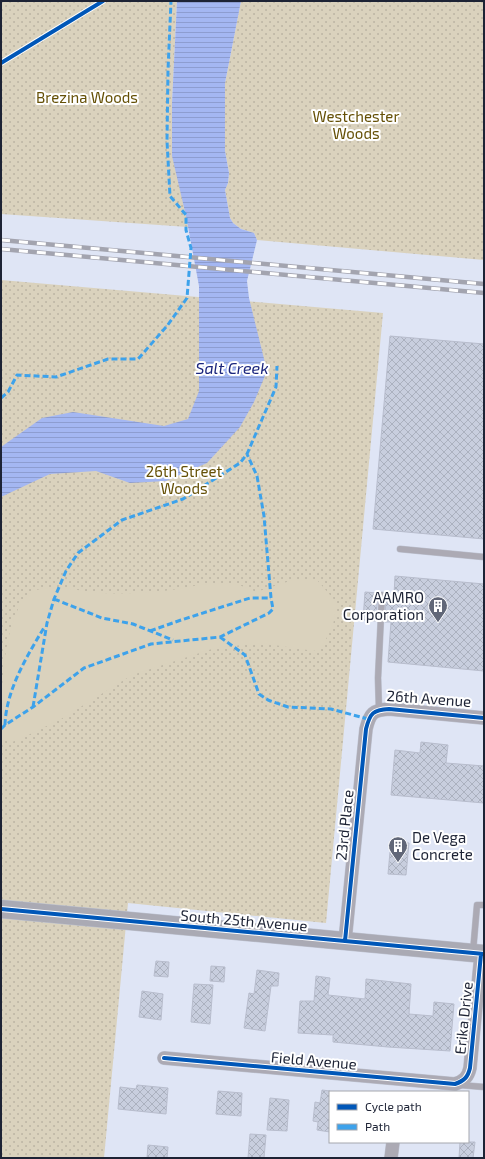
<svg xmlns="http://www.w3.org/2000/svg" width="485" height="1159" font-family="'Exo 2',sans-serif">
<style>
.park{fill:url(#park-dots)}
.pitch{fill:#dad2bd}
.water{fill:url(#water-rules)}
.building{fill:url(#building-cross-hatch);stroke:#b8bdcd}
.lines{fill:none;stroke-linecap:round;stroke-linejoin:round}
.lane-casing{stroke:#bec3d1;stroke-width:7}
.street-casing{stroke:#bec3d1;stroke-width:14}
.secondary-casing{stroke:#bec3d1;stroke-width:19}
.lane{stroke:#acaab4;stroke-width:6}
.street{stroke:#acaab4;stroke-width:13}
.secondary{stroke:#aaaab4;stroke-width:18}
.rail-casing{stroke:#a3a4af;stroke-width:4.5}
.rail{stroke:#fff;stroke-width:3;stroke-dasharray:9;stroke-linecap:butt}
.quiet{stroke:#3da2eb;stroke-width:3;stroke-dasharray:6 3;stroke-linecap:butt}
.cycleway-casing{stroke:#fff;stroke-width:6}
.cycleway{stroke:#0057b8;stroke-width:4}
.labels{text-anchor:middle;dominant-baseline:central;stroke-width:4;stroke-linejoin:round;paint-order:stroke}
.park-label{font-size:15px;fill:#655006;stroke:#fff}
.poi-label{font-size:15px;fill:#1d2335;stroke:#fff;text-anchor:end}
.street-label{font-size:15px;fill:#1d2335;stroke:#fff}
.water-label{font-size:16px;font-style:italic;fill:#1b267d;stroke:#fff}
</style>
<defs>
<pattern id="park-dots" width="8" height="8" patternUnits="userSpaceOnUse"><rect width="8" height="8" fill="#dad2bd"/><path d="M2 2h.1M6 6h.1" fill="none" stroke="#bbb4a3" stroke-width="1.8" stroke-linecap="round"/></pattern>
<pattern id="water-rules" width="6" height="5" patternUnits="userSpaceOnUse"><rect width="6" height="5" fill="#a4b7f2"/><path d="M0 2.5h6" fill="none" stroke="#8d9dd0"/></pattern>
<pattern id="building-cross-hatch" width="8" height="8" patternUnits="userSpaceOnUse"><rect width="8" height="8" fill="#c8cede"/><path d="M0 0l8 8M0 8l8-8" fill="none" stroke="#abb1bf"/></pattern>
</defs>
<rect width="100%" height="100%" fill="#dfe5f5"/>
<path class="park" d="M1,1H177L172,103L188,227L1,214Z
M241,1H484V260L257,240L254,233L241,229L233,223L230,218L225,190L228,183L229,173L225,151V83Z
M1,280L383,313L326,923L128,903L104,1158H1Z"/>
<path class="pitch" d="M296,579L317,580L337,603L333,625L323,645L314,651L261,643L215,648L132,675L61,719L22,738L12,742L1,740C1,707 0,595 41,589C61,586 81,591 101,593C118,594 136,593 152,592C189,591 220,573 256,592Z"/>
<path class="water" d="M177,1H241L225,83V151L229,173L228,183L225,190L230,218L233,223L241,229L254,233L257,240L247,281L249,298L267,371L254,402L240,427L207,463L166,481L130,483L96,471L50,474L1,497V447L42,418L73,412L164,426L188,419L199,391V286L186,216L172,156V103Z"/>
<path class="building" d="M390,336L484,344V539L373,529Z
M395,576L484,584V671L388,662L391,622H385L386,594L394,595Z
M365,592L378,593L376,621L363,620Z
M421,742L448,745L446,763L484,766V803L391,795L395,750L420,753Z
M396,842L409,843L406,875L388,874L390,852H395Z
M156,961L169,962L168,977L154,976Z
M211,966L225,967L224,982L210,981Z
M257,970L279,973L278,986H271L265,1031L244,1028L249,993L254,994Z
M316,976L330,978L328,995L365,999L366,979L411,984L409,1014L433,1016L434,1002L454,1004L450,1051L388,1047L333,1042V1035L298,1033L300,1001H314Z
M194,984L213,985L210,1024L191,1022Z
M142,991L163,994L161,1020L139,1017Z
M137,1085L168,1088L166,1114L118,1109L120,1087L136,1089Z
M322,1090L330,1091V1132L317,1130L318,1122L313,1121L315,1102L320,1103Z
M218,1091L242,1093L241,1116L216,1114Z
M270,1098L289,1100L287,1131L267,1130Z
M250,1134L266,1135L264,1158H248Z
M460,1142H475L473,1158H459Z
M148,1145L168,1147L167,1158H147Z"/>
<g class="lines">
<defs>
<path id="lane" d="M400,549L484,557
M379,710L378,678L382,595
M473,952L477,905H484
M460,1085L484,1087"/>
<path id="street" d="M345,941L366,729C370,713 373,710 389,709L484,718
M164,1058L455,1084C464,1081 468,1077 470,1068L481,954
M391,1158L393,1142"/>
<path id="secondary" d="M1,909L484,954"/>
</defs>
<use href="#lane" class="lane-casing"/>
<use href="#street" class="street-casing"/>
<use href="#secondary" class="secondary-casing"/>
<use href="#lane" class="lane"/>
<use href="#street" class="street"/>
<use href="#secondary" class="secondary"/>
<defs>
<path id="rail" d="M1,240L484,284
M1,249L484,293"/>
</defs>
<use href="#rail" class="rail-casing"/>
<use href="#rail" class="rail"/>
<path class="quiet" d="M1,398L8,392L17,375L56,377L108,359H138L167,326L187,298L191,248L186,230V215L170,196L167,141L168,70L171,1
M54,599L102,618L133,624L173,640
M150,631L181,620L250,598H271
M220,637L245,655L259,694L268,700L288,707L331,709L368,719
M33,707L47,623L54,599L66,571L78,553L122,520L183,499L240,463L247,454L276,387L277,366
M5,725C6,690 27,656 45,626
M1,729L5,725L33,707L84,668L151,644L220,637L269,613L273,609L271,598L264,516L257,476L247,454"/>
<defs>
<path id="cycleway" d="M1,63L103,1
M1,909L484,954
M345,941L366,729C370,713 373,710 389,709L484,718
M164,1058L455,1084C464,1081 468,1077 470,1068L481,954"/>
</defs>
<use href="#cycleway" class="cycleway-casing"/>
<use href="#cycleway" class="cycleway"/>
</g>
<defs>
<symbol id="building-pin" viewBox="-11 -11 22 30"><path d="M0 17L-7.5 6A9.5 9.5 0 1 1 7.5 6Z" fill="#616778" stroke="#fff"/><path d="M-4-6H4V6H1V3H-1V6H-4ZM-2.5-4.3h1.7v1.8h-1.7ZM.8-4.3h1.7v1.8H.8ZM-2.5-1h1.7V.8h-1.7ZM.8-1h1.7V.8H.8Z" fill="#fff"/></symbol>
</defs>
<g fill-rule="evenodd">
<use href="#building-pin" x="427" y="595" width="22" height="30"/>
<use href="#building-pin" x="387" y="835" width="22" height="30"/>
</g>
<g class="labels">
<g class="park-label">
<text x="87" y="97">Brezina Woods</text>
<text x="356" y="116">Westchester<tspan x="356" dy="17">Woods</tspan></text>
<text x="184" y="471">26th Street<tspan x="184" dy="17">Woods</tspan></text>
</g>
<g class="poi-label">
<text x="424" y="597">AAMRO<tspan x="424" dy="17">Corporation</tspan></text>
<text x="412" y="837" text-anchor="start">De Vega<tspan x="412" dy="17">Concrete</tspan></text>
</g>
<g class="street-label">
<text transform="translate(429 698) rotate(4)">26th Avenue</text>
<text transform="translate(344 825) rotate(-84)">23rd Place</text>
<text transform="translate(244 920) rotate(5)">South 25th Avenue</text>
<text transform="translate(463 1018) rotate(-84)">Erika Drive</text>
<text transform="translate(314 1060) rotate(5)">Field Avenue</text>
</g>
<g class="water-label">
<text x="232" y="367">Salt Creek</text>
</g>
</g>
<rect width="485" height="1159" fill="none" stroke="#1d2335" stroke-width="4"/>
<rect x="329" y="1091" width="140" height="52" fill="#ffffff" stroke="#a5a7ae"/>
<rect x="337" y="1104" width="20" height="6" fill="#0057b8" stroke="#a5a7ae"/>
<text x="365" y="1111" font-size="12" fill="#1d2335">Cycle path</text>
<rect x="337" y="1124" width="20" height="6" fill="#3da2eb" stroke="#a5a7ae"/>
<text x="365" y="1131" font-size="12" fill="#1d2335">Path</text>
</svg>
